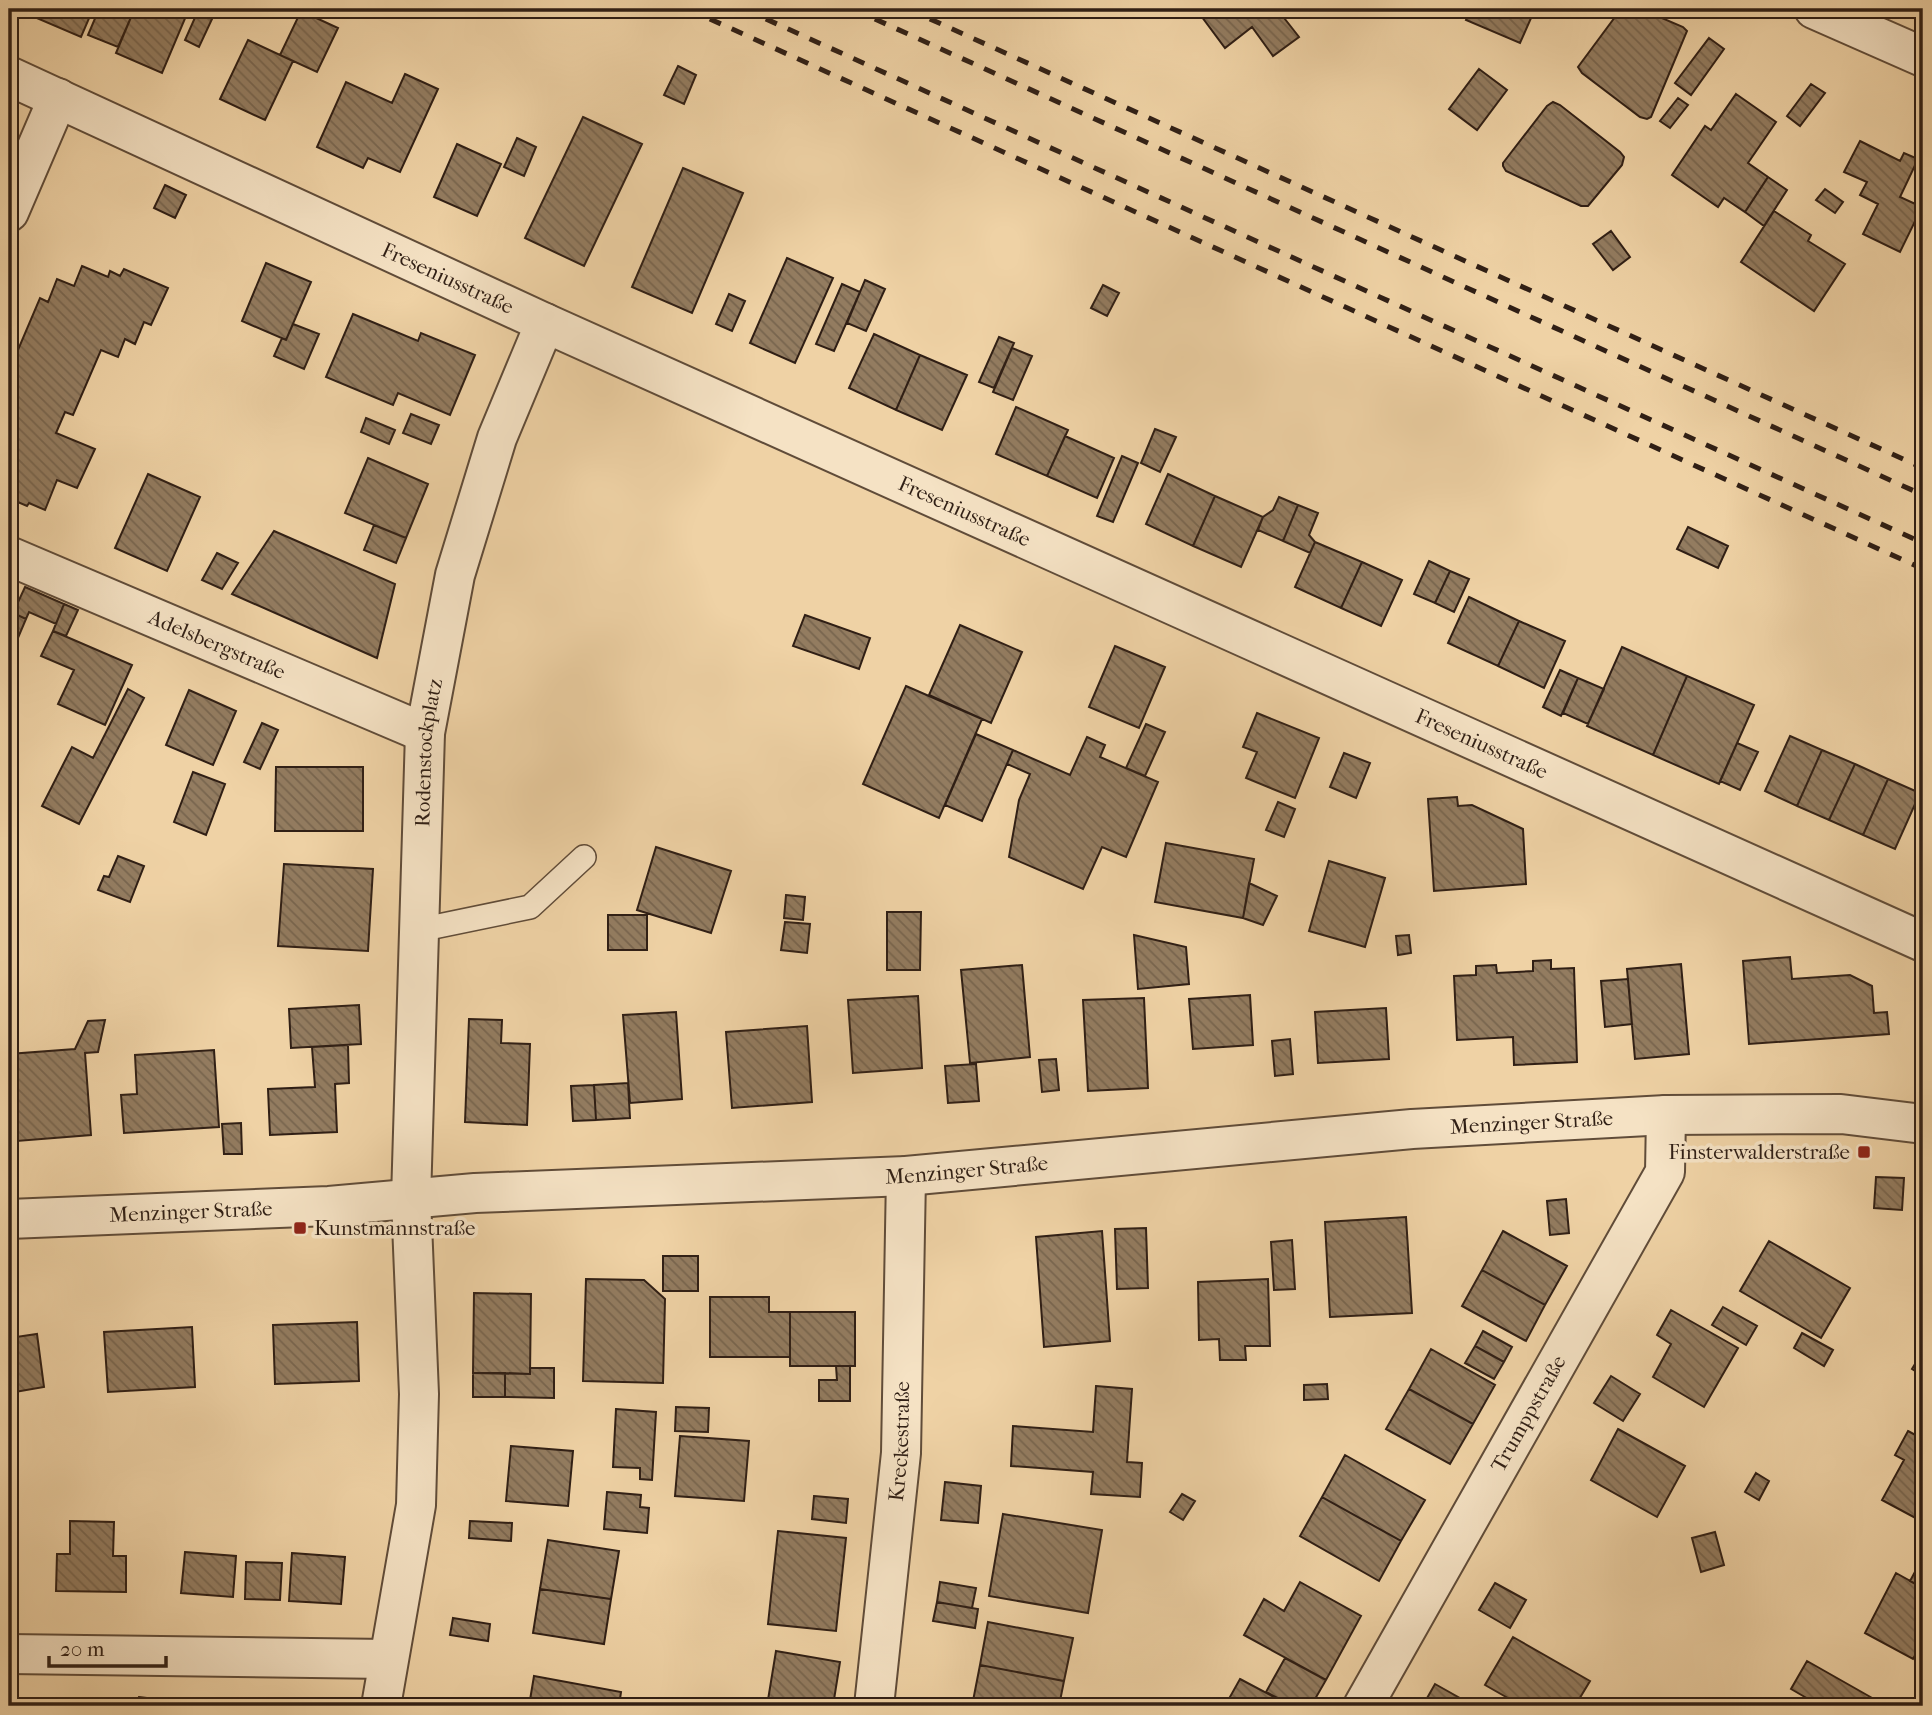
<svg xmlns="http://www.w3.org/2000/svg" width="1932" height="1715" font-family="'IM FELL French Canon',serif">
<style>
.building{fill:url(#building-back-hatch);stroke:#301f15;stroke-width:2}
.lines{fill:none;stroke-linecap:round;stroke-linejoin:round}
.service-casing{stroke:#604c39;stroke-width:26}
.minor-casing{stroke:#604c39;stroke-width:42}
.tertiary-casing{stroke:#604c39;stroke-width:42}
.service{stroke:#f5e2c4;stroke-width:23}
.minor{stroke:#f5e2c4;stroke-width:38}
.tertiary{stroke:#f5e2c4;stroke-width:38}
.rail{stroke:#301f15;stroke-width:5;stroke-dasharray:12 12;stroke-linecap:butt}
.poi-dot{fill:#8f2418;stroke:#f5e2c4;stroke-width:2.5}
.labels{text-anchor:middle;dominant-baseline:central;stroke-width:7;stroke-linejoin:round;paint-order:stroke}
.street-label{font-size:21px;fill:#301f15;stroke:#f5e2c4}
.poi-label{font-size:21px;fill:#301f15;stroke:#f5e2c4;text-anchor:end}
</style>
<defs>
<pattern id="building-back-hatch" width="6" height="6" patternUnits="userSpaceOnUse" patternTransform="scale(1.75)"><rect width="6" height="6" fill="#937c60"/><path d="M-1 5l2 2M0 0l6 6M5-1l2 2" fill="none" stroke="#78654e"/></pattern>
</defs>
<rect width="100%" height="100%" fill="#efd2a5"/>
<filter id="stains"><feTurbulence type="fractalNoise" baseFrequency=".00286" numOctaves="4"/><feColorMatrix values="0 0 0 0 .2 0 0 0 0 .09 0 0 0 0 .02 0 0 0 .5 -.17"/></filter>
<radialGradient id="worn" r=".72"><stop offset=".6" stop-color="#630" stop-opacity="0"/><stop offset="1" stop-color="#630" stop-opacity=".3"/></radialGradient>
<path class="building" d="M27,9H93L81,37L25,13Z
M99,9H117L132,15L118,47L88,35Z
M130,9H189L162,73L116,53L132,15L128,14Z
M1205,9H1277L1299,37L1273,56L1252,27L1225,48L1199,13Z
M1471,9H1535L1520,43L1466,20Z
M1621,9H1641L1683,27L1687,31L1651,117L1647,119L1640,117L1582,73L1578,67Z
M301,11L338,28L317,72L280,55Z
M197,13L212,19L199,47L185,40Z
M1709,38L1724,49L1691,95L1675,83Z
M248,40L293,61L265,120L220,99Z
M678,66L696,75L684,104L664,95Z
M1479,69L1507,90L1477,130L1449,109Z
M405,74L438,89L400,172L368,158L363,168L317,147L346,82L392,103Z
M1811,84L1825,93L1800,126L1787,116Z
M1736,94L1776,122L1748,163L1768,177L1745,212L1724,198L1718,207L1672,175L1705,126L1711,130Z
M1678,98L1688,105L1670,128L1660,121Z
M1553,102L1560,105L1620,152L1624,157L1622,165L1588,206H1581L1506,171L1503,166V163L1547,106Z
M583,117L642,144L584,266L525,238Z
M517,138L536,147L524,176L504,167Z
M1860,141L1900,161L1904,153L1918,159L1900,197L1922,207L1900,252L1863,234L1878,204L1860,195L1867,182L1844,172Z
M457,144L501,164L477,216L434,197Z
M683,168L743,193L692,313L632,287Z
M1768,177L1787,190L1764,226L1745,212Z
M165,185L186,195L175,218L154,208Z
M1825,189L1843,202L1835,213L1816,200Z
M1774,211L1811,235L1808,241L1845,264L1814,311L1741,262Z
M1611,231L1630,257L1613,270L1593,244Z
M787,258L833,278L795,363L750,343Z
M266,263L311,282L286,340L242,321Z
M82,266L108,277L110,271L120,276L124,269L168,288L151,325L144,322L135,344L125,339L118,357L101,350L73,415L65,412L56,433L95,449L77,488L57,480L45,510L29,503L27,506L13,500L16,494L9,491V371L40,298L48,302L57,279L74,286Z
M865,280L885,289L866,331L847,323Z
M842,284L860,292L834,351L816,344Z
M1103,285L1119,293L1107,316L1091,308Z
M729,294L745,301L732,331L716,324Z
M353,314L418,341L421,333L475,355L450,415L398,393L393,405L326,377Z
M293,324L319,334L304,369L274,356L282,338L286,340Z
M874,334L920,355L896,410L849,388Z
M999,337L1014,343L994,388L979,382Z
M1012,348L1032,356L1013,400L993,392Z
M920,355L967,375L942,430L896,410Z
M1016,407L1068,430L1047,476L996,454Z
M411,414L439,425L431,444L403,433Z
M366,418L395,430L389,444L361,432Z
M1155,429L1176,437L1160,472L1141,463Z
M1065,436L1114,458L1097,498L1047,476Z
M1122,456L1138,463L1113,522L1097,516Z
M368,458L428,484L406,538L345,513Z
M148,474L200,497L167,571L115,548Z
M1168,474L1215,496L1193,546L1146,524Z
M1215,496L1263,517L1241,567L1193,546Z
M1279,497L1298,505L1283,541L1258,530L1263,517L1273,510Z
M1298,505L1318,513L1309,535L1315,542L1310,553L1283,541Z
M374,525L406,538L396,563L364,550Z
M1688,527L1728,546L1718,568L1677,549Z
M274,531L395,584L377,658L232,594Z
M1315,542L1362,562L1341,608L1295,587Z
M217,553L238,563L222,589L202,580Z
M1429,561L1450,571L1435,603L1414,594Z
M1362,562L1402,580L1381,626L1341,608Z
M1450,571L1469,579L1454,612L1435,603Z
M25,587L64,604L56,624L29,612L26,619L13,613Z
M1469,597L1519,621L1498,666L1448,643Z
M64,604L78,610L66,636L53,631Z
M9,611L26,619L9,659Z
M805,615L870,638L859,669L793,646Z
M1519,621L1565,641L1544,688L1498,666Z
M960,625L1022,652L991,723L929,695Z
M53,631L132,665L105,725L58,704L74,670L41,656Z
M1115,646L1165,667L1139,728L1089,707Z
M1622,647L1687,676L1653,755L1587,726Z
M1560,670L1578,678L1561,716L1543,707Z
M1687,676L1754,705L1719,784L1653,755Z
M1578,678L1604,689L1588,724L1563,713Z
M906,686L982,719L939,818L863,784Z
M128,689L144,698L79,824L42,806L72,747L93,758Z
M189,690L236,711L213,765L166,745Z
M1257,713L1319,738L1295,798L1246,778L1257,752L1243,747Z
M262,723L278,730L260,769L244,762Z
M1146,724L1165,732L1145,776L1126,768Z
M976,734L1013,750L982,821L945,805Z
M1790,736L1822,750L1797,806L1765,791Z
M1087,737L1105,745L1100,757L1158,782L1126,857L1102,847L1083,889L1009,857L1019,800L1030,774L1007,764L1013,750L1070,775Z
M1737,743L1758,752L1740,790L1720,781Z
M1822,750L1855,764L1829,820L1797,806Z
M1344,753L1370,763L1356,798L1330,787Z
M1855,764L1888,779L1863,835L1829,820Z
M276,767H363V831H275Z
M193,772L225,784L206,835L174,822Z
M1888,779L1920,793L1895,849L1863,835Z
M1457,797L1458,806L1472,805L1523,829L1526,884L1434,891L1428,799Z
M1278,802L1295,809L1284,837L1266,830Z
M1166,843L1254,859L1243,918L1155,902Z
M656,847L731,871L711,933L637,910Z
M118,856L144,866L130,902L98,890L104,876L109,877Z
M1329,861L1385,878L1365,947L1309,931Z
M284,864L373,869L368,951L278,946Z
M1249,883L1277,896L1263,925L1243,918Z
M786,895L805,897L803,920L784,918Z
M887,912H921L920,970H887Z
M608,915H647V950H608Z
M785,922L810,924L807,953L781,950Z
M1134,935L1186,947L1189,984L1138,989Z
M1409,935L1411,953L1398,955L1396,936Z
M1790,957L1792,979L1850,975L1872,986L1874,1013L1887,1012L1889,1034L1749,1044L1743,961Z
M1551,960V969L1574,968L1577,1062L1514,1065L1513,1037L1457,1040L1454,976L1476,975V966L1496,965L1497,973L1533,971V961Z
M1681,964L1689,1054L1635,1059L1627,969Z
M1022,965L1030,1057L970,1063L961,970Z
M1628,979L1632,1024L1605,1027L1601,981Z
M1250,995L1253,1045L1193,1049L1189,999Z
M918,996L922,1068L853,1073L848,1000Z
M1144,998L1148,1088L1088,1091L1083,1000Z
M359,1005L361,1044L291,1048L289,1009Z
M1386,1008L1389,1059L1318,1063L1315,1012Z
M676,1012L682,1099L630,1103L623,1015Z
M469,1019L502,1020L501,1043L530,1044L527,1125L465,1122Z
M105,1020L98,1052L85,1053L91,1135L17,1141L13,1090H9V1054L75,1049L88,1021Z
M807,1026L812,1102L732,1108L726,1032Z
M1290,1039L1293,1074L1275,1076L1272,1041Z
M348,1045L349,1083L335,1084L337,1132L270,1135L268,1089L315,1087L312,1047Z
M214,1050L219,1127L124,1133L121,1095L137,1094L135,1055Z
M1056,1059L1059,1090L1042,1092L1039,1060Z
M976,1064L979,1101L948,1103L945,1066Z
M628,1083L630,1118L596,1120L594,1085Z
M594,1085L596,1120L573,1121L571,1086Z
M241,1123L242,1154H224L222,1124Z
M1876,1177L1904,1178L1902,1210L1874,1208Z
M1566,1199L1569,1233L1550,1235L1547,1201Z
M1406,1217L1412,1313L1330,1317L1325,1222Z
M1146,1228L1148,1288L1117,1289L1115,1229Z
M1102,1231L1110,1341L1044,1347L1036,1237Z
M1503,1231L1567,1266L1545,1305L1482,1270Z
M1292,1240L1295,1289L1274,1290L1271,1242Z
M1769,1241L1850,1288L1821,1338L1740,1291Z
M663,1256H698V1291H663Z
M1482,1270L1545,1305L1526,1341L1462,1306Z
M586,1279L644,1280L665,1299L663,1383L583,1381Z
M1268,1279L1270,1346H1245L1246,1360H1220L1219,1339L1199,1340L1198,1282Z
M474,1293L531,1294L530,1374L473,1373Z
M710,1297H769V1312H790V1357H710Z
M1723,1307L1757,1326L1746,1345L1712,1325Z
M1671,1310L1738,1348L1704,1407L1653,1377L1671,1344L1657,1335Z
M790,1312H855V1366H790Z
M357,1322L359,1381L275,1384L273,1325Z
M192,1327L195,1387L108,1392L104,1332Z
M1483,1331L1512,1347L1504,1362L1475,1346Z
M1802,1333L1833,1350L1824,1366L1794,1348Z
M37,1334L44,1387L9,1393V1338Z
M1475,1346L1504,1362L1494,1379L1465,1363Z
M1431,1349L1495,1385L1473,1424L1409,1389Z
M1923,1351V1376L1912,1369Z
M836,1366H850V1401H819V1380H837Z
M530,1368H554V1398L505,1397V1373L530,1374Z
M473,1373H505V1397H473Z
M1611,1376L1640,1394L1623,1421L1594,1403Z
M1327,1384L1328,1399L1304,1400V1385Z
M1096,1386L1132,1389L1127,1462L1142,1463L1140,1497L1091,1494L1093,1472L1011,1466L1013,1426L1093,1432Z
M1409,1389L1473,1424L1450,1464L1386,1429Z
M676,1407L709,1408L708,1432L675,1431Z
M616,1409L656,1412L652,1480L640,1479V1468L613,1467Z
M1618,1429L1685,1466L1657,1517L1591,1480Z
M1908,1431L1923,1439V1522L1882,1500L1904,1460L1895,1455Z
M680,1436L749,1441L744,1501L675,1496Z
M511,1446L573,1451L568,1506L506,1501Z
M1345,1455L1425,1500L1401,1541L1322,1497Z
M1756,1473L1769,1481L1759,1500L1745,1492Z
M945,1482L981,1486L978,1523L941,1520Z
M607,1492L641,1495L640,1507L649,1508L647,1533L604,1529Z
M1182,1494L1195,1501L1183,1520L1170,1512Z
M814,1496L848,1499L846,1523L812,1519Z
M1322,1497L1401,1541L1379,1581L1300,1536Z
M1003,1514L1102,1530L1088,1613L989,1596Z
M70,1521L114,1522L113,1556H126V1592L56,1591L57,1554H70Z
M470,1521L512,1523L511,1541L469,1538Z
M9,1525H16L13,1593H9Z
M778,1531L846,1538L836,1631L768,1624Z
M1715,1532L1724,1565L1701,1572L1692,1538Z
M548,1540L619,1551L611,1599L540,1589Z
M185,1552L236,1556L233,1597L181,1593Z
M292,1553L345,1557L341,1604L289,1601Z
M1923,1557V1588L1910,1581Z
M246,1562L282,1563L280,1600L245,1599Z
M1896,1573L1923,1588V1641L1913,1659L1865,1633Z
M940,1582L976,1588L972,1608L937,1602Z
M1300,1582L1361,1616L1326,1680L1244,1635L1264,1599L1284,1611Z
M1495,1583L1526,1600L1510,1628L1479,1610Z
M540,1589L611,1599L604,1644L533,1633Z
M937,1602L978,1609L975,1628L933,1621Z
M453,1618L490,1624L488,1641L450,1635Z
M988,1622L1073,1638L1064,1681L980,1665Z
M1513,1637L1590,1681L1575,1706H1522L1485,1685Z
M776,1651L840,1662L833,1706H767Z
M1285,1658L1326,1680L1311,1706H1293L1266,1692Z
M1807,1661L1874,1699L1870,1706H1806L1810,1700L1791,1689Z
M980,1665L1064,1681L1059,1706H972Z
M534,1676L621,1692L619,1706H529Z
M1240,1679L1280,1700L1277,1706L1226,1704Z
M1435,1684L1467,1702L1464,1706H1436L1426,1700Z
M139,1697L162,1700V1706H138Z"/>
<g class="lines">
<defs>
<path id="service" d="M419,930L530,907L584,857"/>
<g id="minor">
<path d="M1814,9L1923,57"/>
<path id="s1" d="M9,76L545,323L1923,942"/>
<path d="M9,212L58,98"/>
<path id="s2" d="M9,556L425,733"/>
<path d="M9,1654L388,1659"/>
<path id="s3" d="M381,1706L416,1505L419,1394L411,1199L425,733L455,575L497,438L545,323"/>
<path id="s4" d="M874,1706L901,1453L906,1176"/>
<path id="s5" d="M1363,1706L1665,1172L1666,1115"/>
</g>
<g id="tertiary">
<path id="s6" d="M9,1219L329,1206L475,1193L906,1176L1412,1129L1666,1115L1841,1114L1923,1124"/>
</g>
</defs>
<use href="#service" class="service-casing"/>
<use href="#minor" class="minor-casing"/>
<use href="#tertiary" class="tertiary-casing"/>
<use href="#service" class="service"/>
<use href="#minor" class="minor"/>
<use href="#tertiary" class="tertiary"/>
<path class="rail" d="M688,9L1923,569
M744,9L1923,543
M853,9L1923,495
M908,9L1923,468"/>
</g>
<g class="poi-dot">
<rect x="1857" y="1145" width="14" height="14" rx="3.5"/>
<rect x="293" y="1221" width="14" height="14" rx="3.5"/>
</g>
<g class="labels">
<g class="street-label">
<text stroke="none"><textPath href="#s1" startOffset="483">Freseniusstraße</textPath></text>
<text stroke="none"><textPath href="#s1" startOffset="1050">Freseniusstraße</textPath></text>
<text stroke="none"><textPath href="#s2" startOffset="226">Adelsbergstraße</textPath></text>
<text stroke="none"><textPath href="#s1" startOffset="1617">Freseniusstraße</textPath></text>
<text stroke="none"><textPath href="#s3" startOffset="957">Rodenstockplatz</textPath></text>
<text stroke="none"><textPath href="#s6" startOffset="1526">Menzinger Straße</textPath></text>
<text stroke="none"><textPath href="#s6" startOffset="959">Menzinger Straße</textPath></text>
<text stroke="none"><textPath href="#s6" startOffset="182">Menzinger Straße</textPath></text>
<text stroke="none"><textPath href="#s5" startOffset="336">Trumppstraße</textPath></text>
<text stroke="none"><textPath href="#s4" startOffset="266">Kreckestraße</textPath></text>
</g>
<g class="poi-label">
<text x="1850" y="1152">Finsterwalderstraße</text>
<text x="314" y="1228" text-anchor="start">Kunstmannstraße</text>
</g>
</g>
<rect width="1932" height="1715" fill="none" stroke="#efd2a5" stroke-width="35"/>
<rect x="10" y="10" width="1911" height="1694" fill="none" stroke="#301f15" stroke-width="3.5"/>
<rect x="18" y="18" width="1897" height="1680" fill="none" stroke="#301f15" stroke-width="2"/>
<path d="M49 1656v10h117v-10" fill="none" stroke="#301f15" stroke-width="3.5"/>
<text x="60" y="1656" font-size="21" fill="#301f15" stroke="#f5e2c4" stroke-width="5" paint-order="stroke">20 m</text>
<rect width="100%" height="100%" filter="url(#stains)"/>
<rect width="100%" height="100%" fill="url(#worn)"/>
</svg>
